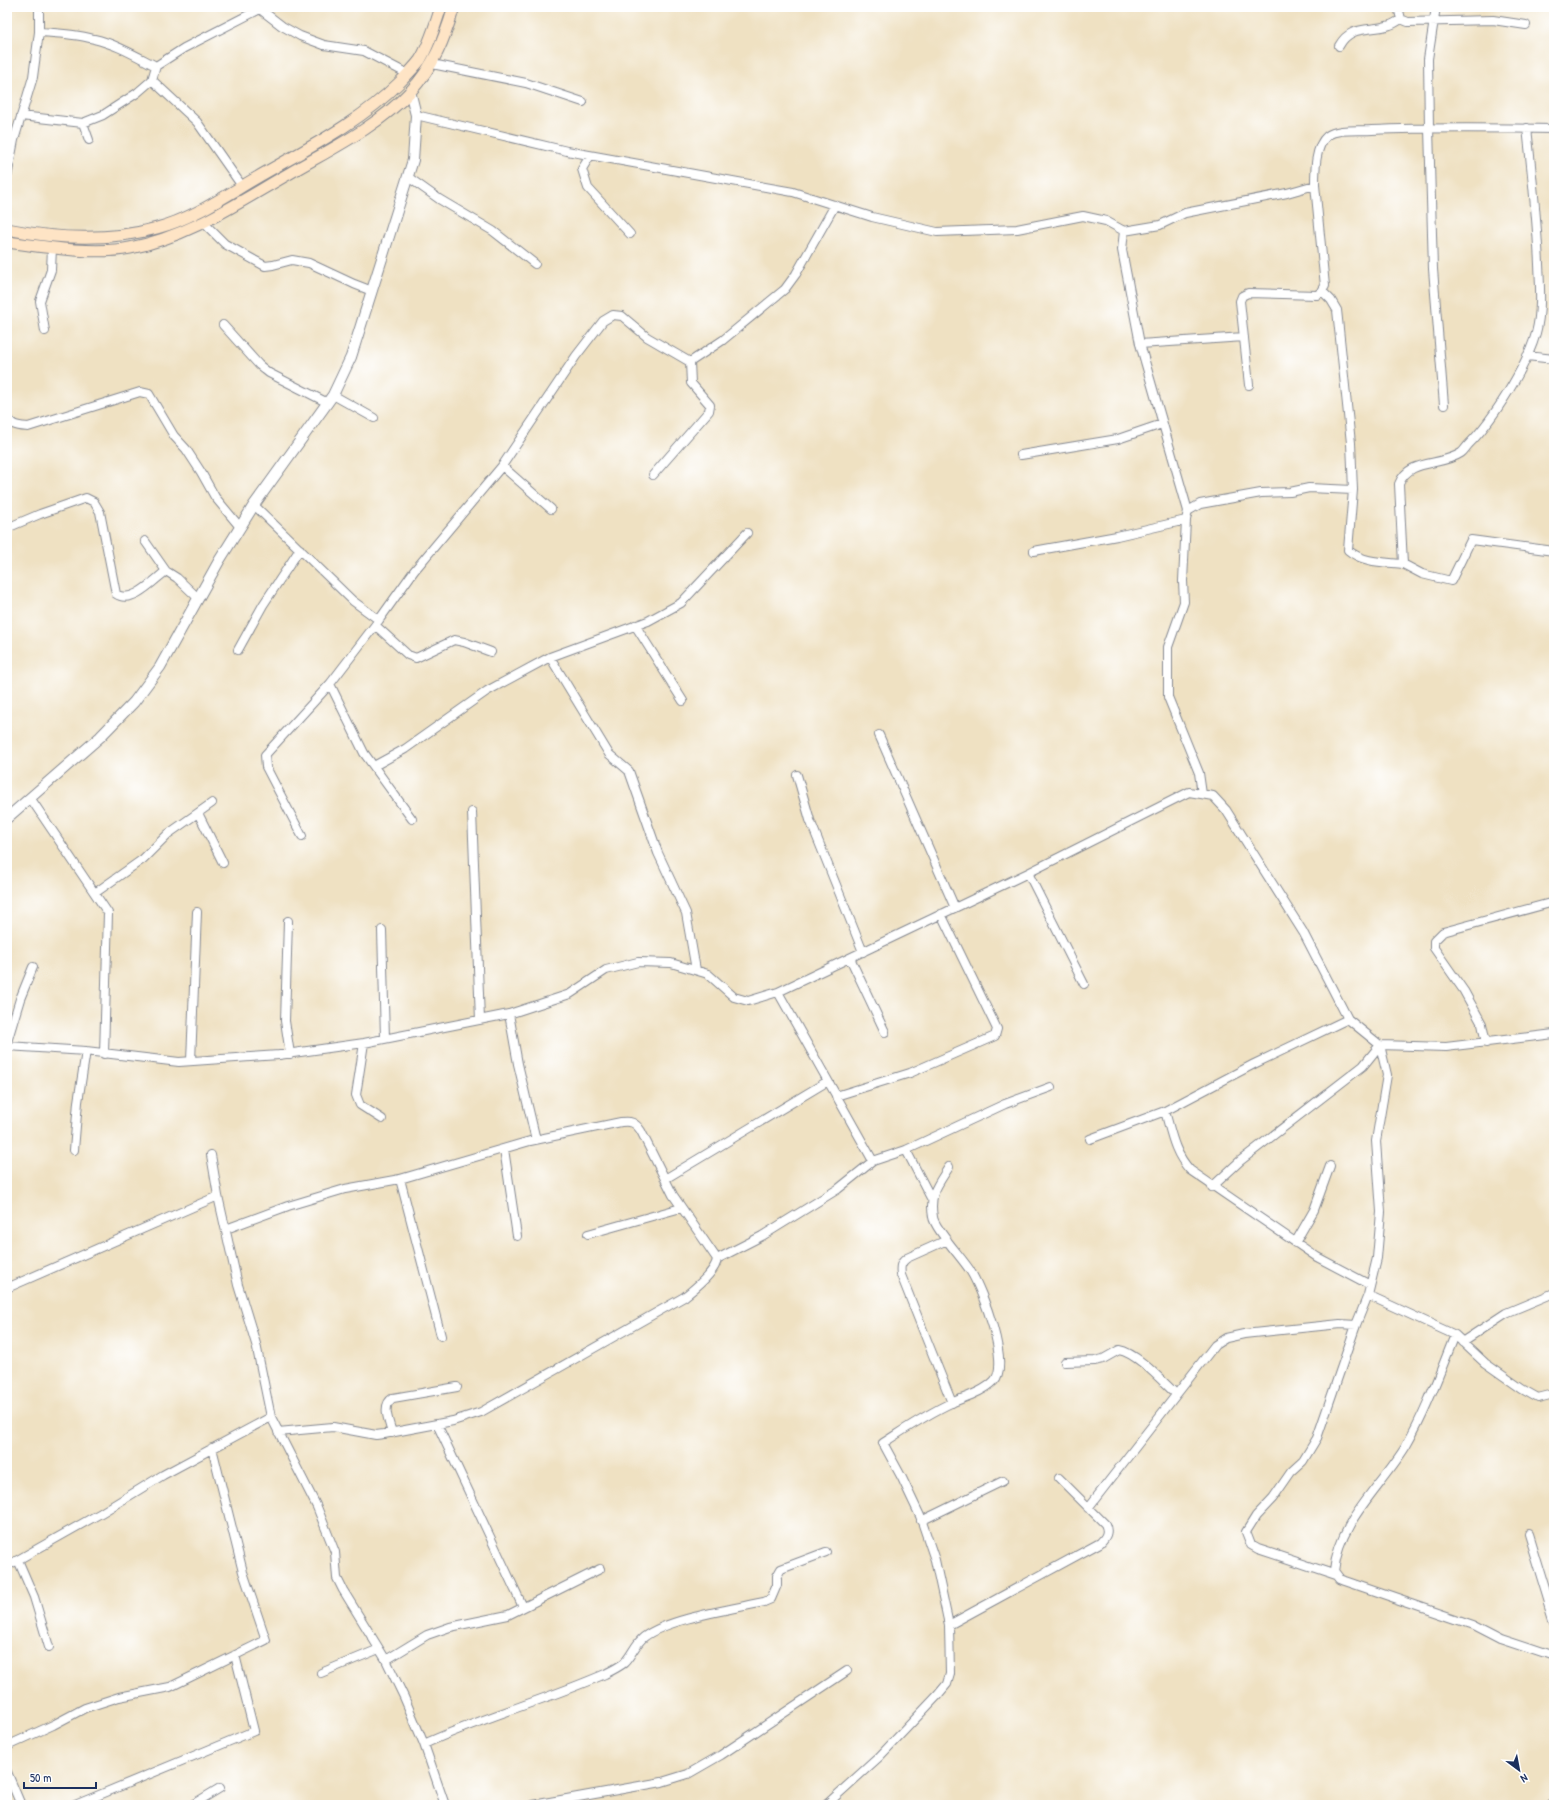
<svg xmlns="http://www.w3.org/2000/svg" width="1561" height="1812" font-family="'Patrick Hand',sans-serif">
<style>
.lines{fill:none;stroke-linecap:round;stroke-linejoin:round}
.minor-casing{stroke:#858890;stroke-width:10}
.tertiary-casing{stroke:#858890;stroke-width:12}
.secondary-casing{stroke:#858890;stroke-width:13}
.primary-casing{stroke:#858890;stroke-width:14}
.minor{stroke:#fff;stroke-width:8}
.tertiary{stroke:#fff;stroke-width:10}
.secondary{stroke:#fee4c5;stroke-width:11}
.primary{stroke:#fdbc6f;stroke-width:12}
</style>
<rect width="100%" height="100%" fill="#fff"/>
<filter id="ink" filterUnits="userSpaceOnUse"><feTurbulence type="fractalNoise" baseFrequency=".025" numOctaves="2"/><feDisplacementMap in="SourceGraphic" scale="8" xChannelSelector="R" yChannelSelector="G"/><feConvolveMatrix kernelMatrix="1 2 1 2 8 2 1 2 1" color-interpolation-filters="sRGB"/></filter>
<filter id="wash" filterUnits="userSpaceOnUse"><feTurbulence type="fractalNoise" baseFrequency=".012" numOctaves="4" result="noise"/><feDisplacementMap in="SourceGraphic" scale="16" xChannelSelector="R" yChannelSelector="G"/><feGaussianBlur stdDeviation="0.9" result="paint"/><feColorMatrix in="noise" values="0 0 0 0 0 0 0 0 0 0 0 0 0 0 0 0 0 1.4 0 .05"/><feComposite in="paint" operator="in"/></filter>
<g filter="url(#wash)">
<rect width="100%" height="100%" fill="#efe1c2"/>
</g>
<g filter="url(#ink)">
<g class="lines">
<defs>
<path id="minor" d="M1398,7L1401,19L1408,22L1493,20L1526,25
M1436,7L1428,59L1429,128L1433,269L1444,405
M39,32C58,33 76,34 94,39C116,44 136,56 156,66
M1339,46C1351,24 1370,32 1390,25C1394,24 1398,21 1401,19
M432,64L526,83L583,102
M152,80L197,122L242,186
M416,115L567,151L793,192L872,217L937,232L1017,229L1083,216L1106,221L1124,231L1160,225L1185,213L1287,193L1315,185C1315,171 1315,146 1327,136C1337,128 1359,131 1372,130C1432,127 1493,128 1554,129
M21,116L83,123L103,115L137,93L152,80L156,66L184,48L260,9L282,26L300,36L324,45L364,51L408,74
M83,123L89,140
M1527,128C1532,173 1537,218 1539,264C1540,286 1542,311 1536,333C1527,366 1493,420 1469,444C1466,447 1464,451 1461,453C1440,467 1409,458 1399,484L1403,564L1422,574L1451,581L1471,540L1554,551
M590,156L582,169L588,188L630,234
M7,177L14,140L33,77L39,32V7
M408,177L439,199L493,231L535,264
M204,223L225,244L265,266L273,265L292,260L309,263L354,284L372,291
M1124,231L1122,250L1140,344L1188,511
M1322,291L1331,300L1337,310L1351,443L1353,490
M223,325L259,365L269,373L328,403
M45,331L40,301L51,270L52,248
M1140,344L1244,337
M1527,356L1554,359
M690,362L723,340L785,289L796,274L835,205
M1249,385L1240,301L1242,296L1248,293L1317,295L1322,291L1325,286L1315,185
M333,395L374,418
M7,416C11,426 18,426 28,427L140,392L149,394L174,436L186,449L201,472L215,497L240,527
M1021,455L1118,439L1162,424
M502,466L551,509
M254,505L353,601L379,620L414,571L502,466L576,356L603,321L613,315L622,316L647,337L690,362L691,383L710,405L709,411L653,475
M7,528L40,514L86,498L94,502L100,512L116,594C132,605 154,580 166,571
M145,541L166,571L177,578L198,598
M1034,551L1117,536L1186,520
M375,625L408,655L416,658L454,640L464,642L491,652
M635,625L683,701
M238,650L263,605L300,549
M550,657L609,754L629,771L658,853L686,913L696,970
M330,684L364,753L412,819
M879,735L955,908
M374,766L405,749L487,691L550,657L648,621L681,603L747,533
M797,775L810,820L863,952
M1202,794L1199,773L1168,697V647L1184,602L1183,581L1186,520L1188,511L1200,504L1261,493L1290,492L1309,488L1353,490L1348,550C1363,563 1384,562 1403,564
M31,799L108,913L104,1054
M472,812L480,1020
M198,813L223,863
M302,836L266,767L265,755L330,684L379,620
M1028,873L1084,984
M95,893L143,859L168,834L212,803
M288,921L285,1021L290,1054
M382,930L385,1038
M850,958L885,1032
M778,992L873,1161
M509,1014L518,1064L536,1140
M7,1042L20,999L33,967
M364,1043L356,1095L360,1105L382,1119
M1486,1043L1482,1024L1464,991L1434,948V941L1443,932L1554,902
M7,1046L86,1051L179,1062L279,1055L364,1043L509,1014L570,994L606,970L638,962L671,963L708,974L734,997L748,1001L778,992L1028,873L1189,792L1213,796L1226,810L1303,932L1348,1019L1380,1045L1446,1047L1554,1034
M191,1061L197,912
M836,1096L910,1073L995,1036L997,1029L941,914
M1165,1111C1171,1132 1174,1153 1190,1170L1317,1257L1370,1285
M1090,1139L1165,1111L1254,1064L1348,1019
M504,1149L517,1236
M74,1150L78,1102L86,1051
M906,1150L931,1198
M211,1155L218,1196L238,1285L256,1344L271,1417L317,1507L335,1552L337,1578L343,1590L386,1660L404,1697L424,1744L445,1805
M400,1179L441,1336
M665,1179L828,1081
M1212,1187L1240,1161L1363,1066L1380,1045
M226,1229L288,1206L345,1189L400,1179L530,1141L621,1122C631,1121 635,1122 641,1131L673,1195L717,1259C716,1272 694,1289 684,1297L481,1412L453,1421L384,1434L376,1435L333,1427L278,1432
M588,1234L681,1208
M947,1240L907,1258C900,1263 900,1267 901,1275L952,1403
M1295,1243L1314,1210L1330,1166
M717,1259L762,1236L838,1189L873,1161L906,1150L1005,1104L1051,1087
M7,1288L218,1196
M1368,1295L1455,1335L1485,1363L1522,1389L1538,1398L1554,1394
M1455,1335C1440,1372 1426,1411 1406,1446C1381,1487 1339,1521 1334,1571L1340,1579L1345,1581L1473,1625L1500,1639L1554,1657
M1462,1342L1506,1313L1554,1293
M1065,1362L1095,1361L1103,1359L1119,1350C1137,1353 1162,1381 1176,1394
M437,1424L523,1607
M392,1433C389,1421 381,1405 393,1398L457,1387
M1088,1508L1215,1345L1226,1338L1244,1334L1340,1324L1356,1325L1368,1295L1377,1258L1381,1212L1376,1141L1387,1075L1380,1045
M921,1521L1003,1481
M1528,1534L1554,1619
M18,1560L34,1597L49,1647
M7,1566L101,1513L163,1475L271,1417
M1336,1575L1258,1549L1251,1545L1246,1532L1256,1516L1273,1498L1291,1472L1303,1461L1317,1438L1356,1325
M949,1625L1100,1543C1106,1537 1109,1532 1105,1524L1059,1478
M386,1660L427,1635L450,1627L508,1615L600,1569
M321,1673L379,1649
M424,1744C483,1717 546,1700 605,1674C611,1671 619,1667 624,1663C632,1655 635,1644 644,1637C669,1618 733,1609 764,1602L771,1599L777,1585V1576L781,1569L826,1552
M7,1746L53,1725L85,1708L119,1697L170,1687L266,1640L243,1572L212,1448
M7,1772L21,1805
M75,1805L254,1731L235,1655
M192,1805L220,1788
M533,1805L662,1782L688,1774L721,1755L847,1671
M826,1805L879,1757L937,1696L947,1684L950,1674L949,1625L935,1560L920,1516L902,1478L883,1443C905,1429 927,1414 951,1403C965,1397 983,1392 994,1381C1011,1364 982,1290 971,1272C964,1260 934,1228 933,1217C929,1194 937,1186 949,1167"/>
<path id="tertiary" d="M7,818L100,737L134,702L160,667L219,561L254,505L333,395L351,357L413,160L416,115L410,91"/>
<path id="secondary" d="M7,229C57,239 107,242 157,228C192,219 225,196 256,178C306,149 359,123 399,83C406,76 414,68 420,60C430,44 435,25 441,7
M7,242C44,247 94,255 130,248C189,237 239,202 290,173C331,149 377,127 410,92C434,66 444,40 454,7"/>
<path id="primary" d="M1552,1805L1554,1804"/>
</defs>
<use href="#minor" class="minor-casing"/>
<use href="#tertiary" class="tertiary-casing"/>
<use href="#secondary" class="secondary-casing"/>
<use href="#primary" class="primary-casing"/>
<use href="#minor" class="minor"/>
<use href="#tertiary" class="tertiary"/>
<use href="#secondary" class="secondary"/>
<use href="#primary" class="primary"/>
</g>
</g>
<rect width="1561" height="1812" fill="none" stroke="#fff" stroke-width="24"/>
<g transform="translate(1519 1770) rotate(148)" stroke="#ffffff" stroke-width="3" paint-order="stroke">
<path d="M0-3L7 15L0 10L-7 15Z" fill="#1b2f5e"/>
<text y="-6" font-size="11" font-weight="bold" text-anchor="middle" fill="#1b2f5e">N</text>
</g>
<path d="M24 1782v6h72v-6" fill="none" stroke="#1b2f5e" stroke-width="2"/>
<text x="30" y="1782" font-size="12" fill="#1b2f5e" stroke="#ffffff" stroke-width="3" paint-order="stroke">50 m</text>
</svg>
